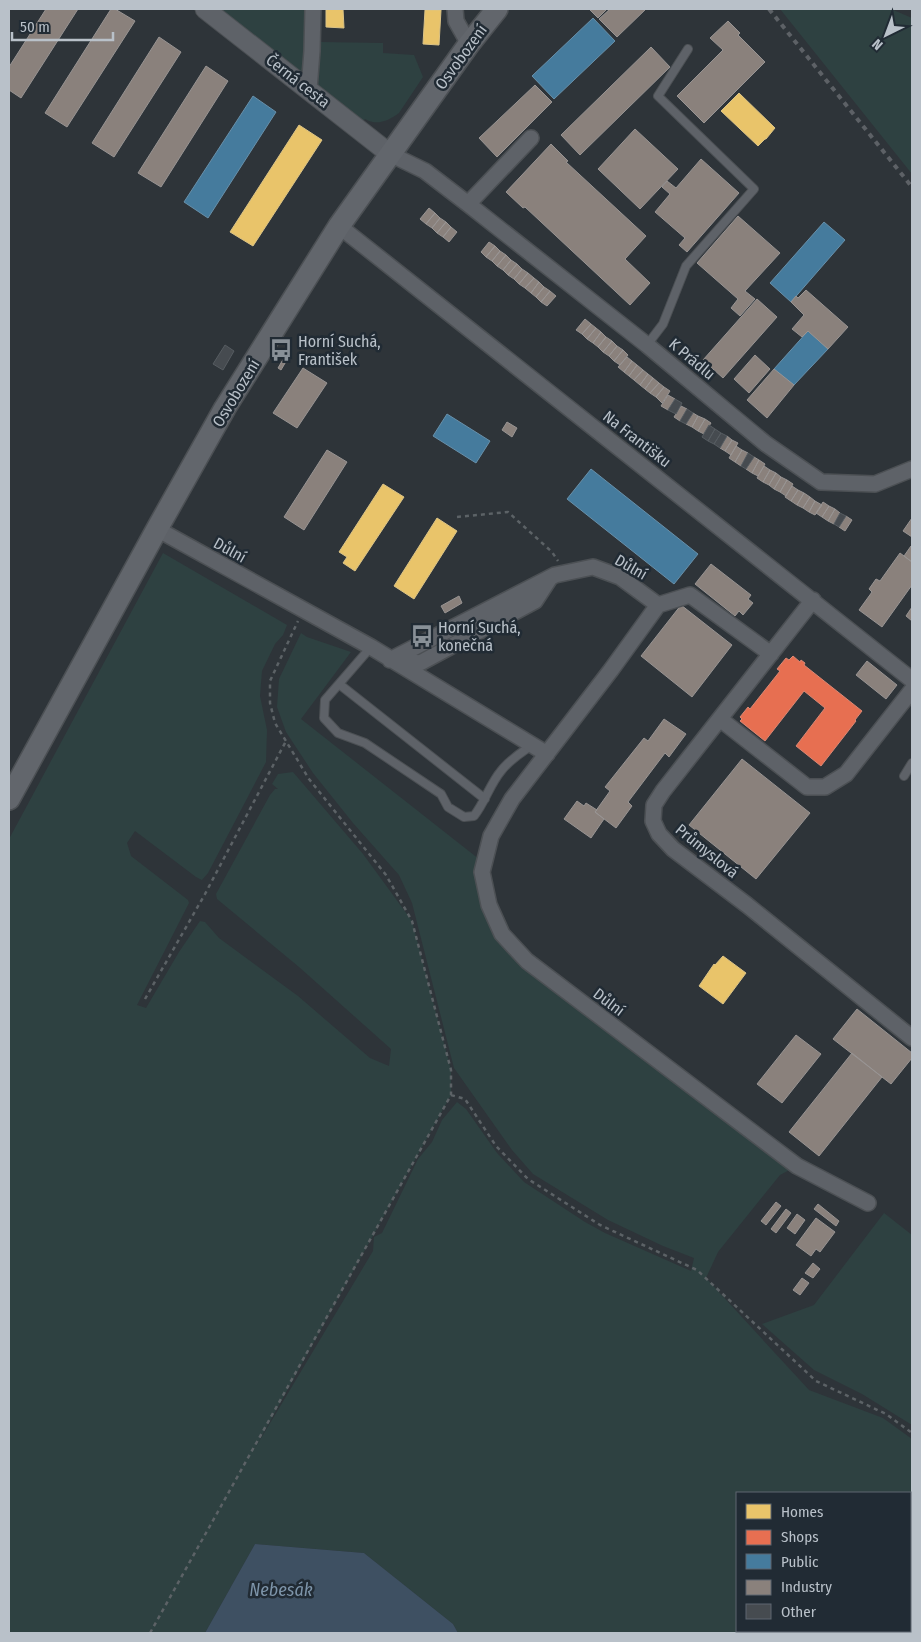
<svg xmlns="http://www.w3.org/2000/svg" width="921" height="1642" font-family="'Fira Sans Condensed',sans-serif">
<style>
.green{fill:#2e4141;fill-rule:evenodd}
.water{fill:#3e5062}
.homes{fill:#e9c46a;stroke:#dbc386}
.shops{fill:#e76f51;stroke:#d98875}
.public{fill:#457b9d;stroke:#6890aa}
.industry{fill:#8a817c;stroke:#989493}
.building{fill:#464b50;stroke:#565c61}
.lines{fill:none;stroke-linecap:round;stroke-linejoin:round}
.service-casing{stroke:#4c5054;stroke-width:10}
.minor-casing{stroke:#4c5054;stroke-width:18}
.tertiary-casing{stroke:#4c5054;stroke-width:21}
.secondary-casing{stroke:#4c5054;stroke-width:24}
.path{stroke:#5c6266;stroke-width:2.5;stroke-dasharray:4 4;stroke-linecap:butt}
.service{stroke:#5e6268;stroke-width:8}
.minor{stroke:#5e6268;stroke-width:15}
.tertiary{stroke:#5e6268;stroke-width:19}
.secondary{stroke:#62666c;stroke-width:21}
.rail{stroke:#5d6166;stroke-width:4;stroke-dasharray:5 5;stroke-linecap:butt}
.labels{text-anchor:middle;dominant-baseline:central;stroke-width:5;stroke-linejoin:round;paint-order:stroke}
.street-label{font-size:16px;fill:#b9c1c9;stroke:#212b34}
.poi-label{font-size:16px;fill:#b9c1c9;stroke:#212b34;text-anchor:start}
.water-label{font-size:18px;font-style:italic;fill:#7d94a9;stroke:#212b34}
</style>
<rect width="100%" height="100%" fill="#2e3439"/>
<path class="green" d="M216,9H305L307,12L304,68L299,74Z
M780,9H891L912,18V174Z
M320,42L383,43V53L414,55L423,77L399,113C388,121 377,126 365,119L363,121L317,85L315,82Z
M163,553L287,625L283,635L275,644L262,671L260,696L267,730L266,762L208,873L202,880L196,877L135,831L127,843L131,856L188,900L189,903L137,1005L146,1008L179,952L200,921L205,922L219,938L298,996L370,1058L389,1066L391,1049L299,967L217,899L216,894L270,795L275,789H278L272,784L278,774L293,772L363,854L412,921L451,1070V1095L254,1450L373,1251L374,1237L382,1233L418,1159L432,1142L442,1120L457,1102L466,1109L497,1153L524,1182L585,1222L605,1233L691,1271L694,1258L663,1246L608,1220L533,1174L512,1150L454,1068L412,903L399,875L353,823L313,773L286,732L277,707L279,679L301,633L307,637L351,652L301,719L484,863L502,934L797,1166L780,1175L718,1252L706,1278L809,1390L883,1418L912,1439V1633H458L453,1624L364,1553L255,1544L205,1633H9V839ZM737,1493H910V1631H737Z
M884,1213L912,1235V1425L862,1394L814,1370L762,1324L814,1305Z"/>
<path class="water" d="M255,1544L364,1553L453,1624L458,1633H205Z"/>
<path class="homes" d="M326,9H343L344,28L326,27Z
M425,10H441L439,45L423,44Z
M739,93L775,128L766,139H765L758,146L721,111Z
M299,125L322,140L253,246L230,232Z
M383,484L404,497L355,571L343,563L347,557L339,552Z
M437,518L457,531L414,599L394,586Z
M723,956L746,973L723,1004L699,986L714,964L715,965Z"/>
<path class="shops" d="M793,656L800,662L801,660L805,663L804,665L862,711L855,720L856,721L821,766L796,746L825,708L804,691L765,741L740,721L742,719L740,717L748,707L750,709L780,671L777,669L786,658L789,660Z"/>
<path class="public" d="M593,18L615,41L554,99L532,76Z
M253,96L276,112L208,218L184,202Z
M824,222L845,240L791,302L770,283Z
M808,331L828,349L794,385L774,369Z
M447,414L490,441L476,463L433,436Z
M591,469L698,554L674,584L567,499Z"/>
<path class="industry" d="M46,9H78L21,98L9,90V67Z
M111,9H115L135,21L67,127L45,113Z
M589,9H607L598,18Z
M610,9H646L617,37L599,19Z
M728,21L740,33L738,35L765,62L704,123L677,96L723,50L710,38Z
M159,37L181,52L114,157L92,143Z
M651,47L670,67L580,155L561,135Z
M206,66L228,81L161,187L138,173Z
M535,85L552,102L497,157L479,138Z
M635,129L678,169L640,209L598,169Z
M551,144L568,161L566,162L646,236L625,259L650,283L630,305L525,207L523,208L506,192Z
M701,159L739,193L687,252L679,245L685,238L655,212L670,194L662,187L667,181L676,188Z
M429,208L435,213L426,224L420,219Z
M435,213L440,218L432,228L426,224Z
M738,216L780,253L745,291L755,299L740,316L731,308L738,299L697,263Z
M440,218L446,222L437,233L432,228Z
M446,222L451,227L443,237L437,233Z
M451,227L457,232L449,242L443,237Z
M489,242L495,246L486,257L481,252Z
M495,246L500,251L492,261L486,257Z
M500,251L506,255L497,266L492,261Z
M506,255L511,260L503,270L497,266Z
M511,260L517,264L508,275L503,270Z
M517,264L522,269L514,279L508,275Z
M522,269L528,273L519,284L514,279Z
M528,273L534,278L525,288L519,284Z
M534,278L539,282L531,293L525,288Z
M539,282L544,287L536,297L531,293Z
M544,287L550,291L541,302L536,297Z
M806,290L848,327L828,349L808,331L802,337L792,329L804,315L791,302L796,296L798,298Z
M550,291L556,296L547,306L541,302Z
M757,299L777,317L723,378L703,360Z
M585,319L591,324L582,334L576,330Z
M591,324L596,328L587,339L582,334Z
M596,328L601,332L593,343L587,339Z
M601,332L606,337L598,347L593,343Z
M606,337L612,341L603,352L598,347Z
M612,341L617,346L609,356L603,352Z
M617,346L623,350L614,361L609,356Z
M623,350L628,355L620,365L614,361Z
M288,351L291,353L281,370L278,368Z
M755,355L770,369L749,393L734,379Z
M627,357L632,361L624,372L618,367Z
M632,361L637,365L629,376L624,372Z
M637,365L643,370L634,380L629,376Z
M303,368L327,383L297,428L273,413Z
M774,369L794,385L767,418L747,400Z
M643,370L648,374L640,385L634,380Z
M648,374L653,378L645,389L640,385Z
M653,378L659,383L650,393L645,389Z
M659,383L664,387L656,397L650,393Z
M664,387L670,391L662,403L656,397Z
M668,395L675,399L668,410L661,406Z
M681,406L687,409L680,421L674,417Z
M693,413L698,416L692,427L686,424Z
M698,416L705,419L698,431L692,427Z
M705,419L711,423L704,434L698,431Z
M507,422L517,428L512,437L502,430Z
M727,436L732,440L725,451L720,448Z
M732,440L738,443L731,455L725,451Z
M736,446L742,450L735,462L729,458Z
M327,450L347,462L304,530L284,517Z
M742,450L748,453L741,466L735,462Z
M754,457L759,460L752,473L746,469Z
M759,460L765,464L758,476L752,473Z
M764,466L770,470L763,482L757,478Z
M770,470L776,473L769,485L763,482Z
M776,473L781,477L774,489L769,485Z
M781,477L787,480L780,492L774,489Z
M787,480L793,484L786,496L780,492Z
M792,486L798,490L791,501L785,497Z
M798,490L804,493L797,505L791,501Z
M804,493L810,497L803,508L797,505Z
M810,497L815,501L809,512L803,508Z
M815,501L822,505L815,515L809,512Z
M823,502L829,506L822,517L816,513Z
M829,506L835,509L828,521L822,517Z
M835,509L840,513L834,524L828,521Z
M846,516L852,520L845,531L839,527Z
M912,518V537L903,531Z
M911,546L912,547V562L904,556Z
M900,553L912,562V585L882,627L859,610L872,592L869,589L876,579L880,581Z
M711,564L751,595L748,599L753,603L743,615L739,611L735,616L695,584Z
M459,596L462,603L445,613L441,606Z
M681,605L732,645L692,697L641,656Z
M912,607V621L906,616Z
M867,661L897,685L886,699L856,675Z
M664,719L686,734L669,757L665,753L628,802L632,806L616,828L595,812L610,791L605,787L644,738L648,741Z
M742,759L810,813L756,879L689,825Z
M577,801L584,806L586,803L597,810L595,812L604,819L591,838L564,819Z
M857,1009L912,1053V1058L891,1084L833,1039Z
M796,1035L821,1054L782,1103L757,1084Z
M852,1053L882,1077L819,1156L789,1132Z
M776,1202L781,1206L766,1225L761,1221Z
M818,1204L839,1221L836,1226L814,1209Z
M786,1209L791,1213L776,1233L771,1229Z
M797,1214L805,1220L795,1234L787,1228Z
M816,1218L835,1232L820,1252L816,1249L811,1256L796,1245Z
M813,1263L820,1269L813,1278L805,1273Z
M802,1278L809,1283L800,1295L793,1290Z"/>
<path class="building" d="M225,345L234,351L223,370L213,364Z
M675,399L682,403L676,414L668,410Z
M687,409L693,413L686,424L680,421Z
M709,425L715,429L708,441L702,437Z
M715,429L721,433L714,444L708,441Z
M721,433L727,436L720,448L714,444Z
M748,453L754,457L746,469L741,466Z
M840,513L846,516L839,527L834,524Z"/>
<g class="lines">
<defs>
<path id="service" d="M647,345L663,324L686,266L754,189L658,96L688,49
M371,647L325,700L324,718L338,733L365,743L441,794L448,807L464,817L474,816C485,802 490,784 501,771C509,760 521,753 532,745
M339,684L485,799
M904,776L912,763"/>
<path id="minor" d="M455,9L456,21L469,44
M309,89L312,51L313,9
M390,154L425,171L468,204L647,345L766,444L821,482L875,484L912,469
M468,204L531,138
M339,226L912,680
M157,529L371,647L547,754
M813,600L663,791L654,805L653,821L659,834L673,849L747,905L912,1038
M658,605L611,670L512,799L491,836L482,872L489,905L502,934L527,961L797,1166L868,1203
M658,605L690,595L771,654
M390,660L555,575L593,567L620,577L658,605
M394,660L420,663L535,601L550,578
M720,719L807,787H825L846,774L912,690"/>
<path id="tertiary" d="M205,9L390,154"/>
<path id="secondary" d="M9,799L157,529L225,408L339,226L469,44L497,9"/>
</defs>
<use href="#service" class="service-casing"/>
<use href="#minor" class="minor-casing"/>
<use href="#tertiary" class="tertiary-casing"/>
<use href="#secondary" class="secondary-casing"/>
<path class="path" d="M457,517L508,512L552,552L558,561
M145,999L205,894L286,741
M451,1095L465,1099L496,1146L528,1179L600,1225L697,1270L816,1381L886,1414L912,1433
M150,1633L451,1095V1070L412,921L386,875L309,779L275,723L270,703V681L298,621"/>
<use href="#service" class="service"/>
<use href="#minor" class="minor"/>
<use href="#tertiary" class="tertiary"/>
<use href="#secondary" class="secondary"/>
<path class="rail" d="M769,9L912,187"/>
</g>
<defs>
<symbol id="bus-bare" viewBox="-9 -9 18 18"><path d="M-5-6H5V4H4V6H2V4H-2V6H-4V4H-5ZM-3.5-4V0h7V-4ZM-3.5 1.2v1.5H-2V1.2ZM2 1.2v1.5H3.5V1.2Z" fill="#889097" stroke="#212b34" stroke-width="2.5" paint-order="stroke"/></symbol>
</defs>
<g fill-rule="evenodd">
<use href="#bus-bare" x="265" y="334" width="32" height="32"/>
<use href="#bus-bare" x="406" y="620" width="32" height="32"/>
</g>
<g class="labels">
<g class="street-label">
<text transform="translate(461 57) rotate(-54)">Osvobození</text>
<text transform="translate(298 81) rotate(38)">Černá cesta</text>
<text transform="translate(692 359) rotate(40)">K Prádlu</text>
<text transform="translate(236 393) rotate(-59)">Osvobození</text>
<text transform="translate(637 439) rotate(38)">Na Františku</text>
<text transform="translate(230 550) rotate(29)">Důlní</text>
<text transform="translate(631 567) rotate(30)">Důlní</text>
<text transform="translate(707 851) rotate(39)">Průmyslová</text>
<text transform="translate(609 1002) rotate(37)">Důlní</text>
</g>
<g class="poi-label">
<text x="298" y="341">Horní Suchá,<tspan x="298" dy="18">František</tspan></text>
<text x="438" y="627">Horní Suchá,<tspan x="438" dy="18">konečná</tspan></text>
</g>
<g class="water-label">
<text x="281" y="1590">Nebesák</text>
</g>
</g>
<rect width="921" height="1642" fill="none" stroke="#b9c1c9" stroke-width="20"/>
<rect x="736" y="1492" width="175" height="140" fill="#212b34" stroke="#5e6770"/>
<rect x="746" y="1504" width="25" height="15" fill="#e9c46a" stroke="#5e6770"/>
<text x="781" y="1517" font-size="15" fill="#b9c1c9">Homes</text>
<rect x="746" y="1530" width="25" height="15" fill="#e76f51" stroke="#5e6770"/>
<text x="781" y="1542" font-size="15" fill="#b9c1c9">Shops</text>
<rect x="746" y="1554" width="25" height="15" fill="#457b9d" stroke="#5e6770"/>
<text x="781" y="1567" font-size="15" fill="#b9c1c9">Public</text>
<rect x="746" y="1580" width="25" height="15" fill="#8a817c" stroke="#5e6770"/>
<text x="781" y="1592" font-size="15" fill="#b9c1c9">Industry</text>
<rect x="746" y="1604" width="25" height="15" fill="#464b50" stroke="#5e6770"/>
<text x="781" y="1617" font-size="15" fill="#b9c1c9">Other</text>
<g transform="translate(886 35) rotate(222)" stroke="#212b34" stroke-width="4" paint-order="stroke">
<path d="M0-4L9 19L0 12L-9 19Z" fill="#b9c1c9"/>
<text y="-8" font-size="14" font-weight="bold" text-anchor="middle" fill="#b9c1c9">N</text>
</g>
<path d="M12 32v8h101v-8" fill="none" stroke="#b9c1c9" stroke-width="2.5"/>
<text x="20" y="32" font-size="15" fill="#b9c1c9" stroke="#212b34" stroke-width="4" paint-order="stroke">50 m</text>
</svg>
